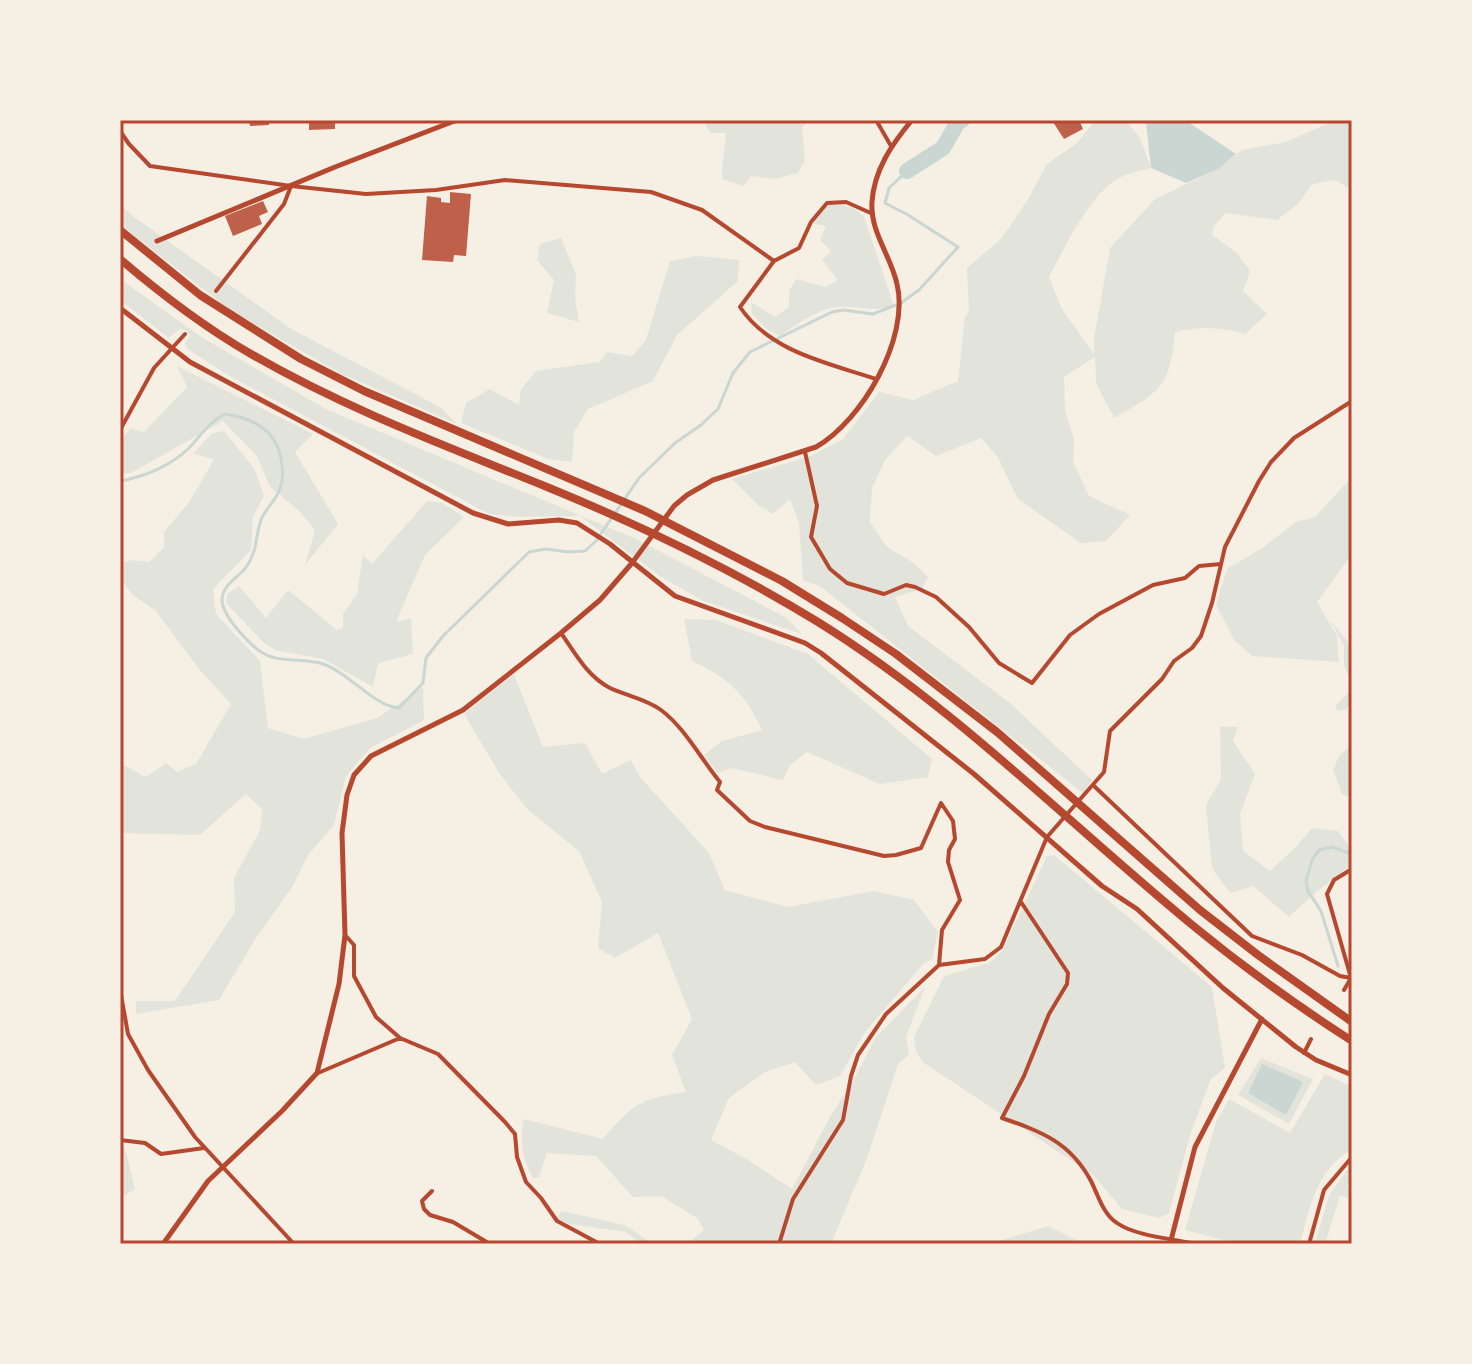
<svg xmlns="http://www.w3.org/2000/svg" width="1472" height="1364" font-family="Cabin,sans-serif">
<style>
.green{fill:#e2e4dc}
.water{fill:#c9d6d2}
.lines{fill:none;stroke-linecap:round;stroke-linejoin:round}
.stream{stroke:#c9d6d2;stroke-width:3}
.river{stroke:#c9d6d2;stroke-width:16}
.building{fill:#bf614a}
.minor{stroke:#b5482f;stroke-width:4}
.tertiary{stroke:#b5482f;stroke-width:5}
.motorway{stroke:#b5482f;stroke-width:8}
.neatline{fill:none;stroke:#b5482f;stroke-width:3}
</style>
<rect width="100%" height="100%" fill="#f6efe4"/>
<path class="green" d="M703,120H811L802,127L805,161L798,173L775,179L751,176L744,186L722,179C722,161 725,149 726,133H710Z
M1096,120H1126L1140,138L1151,168C1139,171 1124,174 1114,181C1086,202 1065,247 1049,277L1062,309L1094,354V339L1110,248L1155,199L1218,169L1242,150L1286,142L1336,120H1352V190L1335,180L1312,184L1299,203L1277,220L1226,213L1214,226L1212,235L1237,253L1250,271L1243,291L1267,314L1245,334C1221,327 1200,326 1175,332C1170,387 1160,392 1114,418L1096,383L1095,357L1064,377L1065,410L1074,439L1073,462L1089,496L1130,515L1106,541L1081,543L1018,499L997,456L981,438L936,456L907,436L885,460L872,488L870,522L887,547L914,563L928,577L922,589L895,597L908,626L1011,704L1092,780L1083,793L821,587L803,580L799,523L790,499L773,514L758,505L732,479L810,456L843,439L879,392L913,400L958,381L965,317L969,311L967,268L1001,239L1027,201L1047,164L1076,144Z
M835,203L853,208L864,217L894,306C873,314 851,303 831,308C811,313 796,325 780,336L768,330L752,314L751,302L775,317L789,307V291L796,279L826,287L838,280L822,260L831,251L820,240L826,226L814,224V215L821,207Z
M120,204L134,217L293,330L440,407L457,424L340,373L232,311L120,225Z
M561,238L576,275L575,298L579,322L547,313L554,280L537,260L540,244Z
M697,256L739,260L738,281L677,335L653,381L588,409L574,432L572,462L548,459L461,423L466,403L490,389L519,405L521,389L536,371L599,362L607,352L632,356L646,340L670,261Z
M120,279L203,338L326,409L636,539L787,618L802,634L703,601L660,576L580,516L518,517L489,514L226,374L186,348L185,343L191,335L181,328L169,338L120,300Z
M177,366L313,434L295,452L338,524L305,565L315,530L299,511L270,487L257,456L223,421L131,473H122L120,441L131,428L144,432L187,387Z
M224,431L254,468L264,496L253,517L251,550L213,589L216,614L260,661L268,728L304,739L377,718L423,687L424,720L370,748L346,776L334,825L308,855L293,886L254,941L219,1000L136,1014V1001H175L235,912L234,878L260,830L262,809L246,794L200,835L120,833V767L125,766L146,777L166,763L177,772L196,764L231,704L199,669L156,611L133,595L120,579V563L131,560L149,562L164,548V532L190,501L214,459L193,454L211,434Z
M1352,477V554L1317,602L1337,636L1339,662L1252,656L1234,640L1216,605L1227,569L1262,548L1296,522L1315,517Z
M427,501L442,503L464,517L425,555L396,622L411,618L413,654L378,663L373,687L323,659L275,650L264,643L226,603L227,594L239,586L266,618L288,590L337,630L343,628V614L357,594L363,555L372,564Z
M684,619L716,620L808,654L932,759L928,777L880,784L807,752L790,765L783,780L731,768L718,773L704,755L722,741L762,730C745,693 729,679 692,661Z
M1330,620L1352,647V703L1345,710L1338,711L1335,706L1349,692L1351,682L1344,665V646Z
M514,674L543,747L585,743L602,774L631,760L640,777L709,853L725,890L788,907L874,891L914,900L938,932L932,960L925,962L865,1032L840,1076L816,1085L795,1062L765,1072L729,1098L711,1140L748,1160L792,1189L830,1117L854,1079L876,1037L925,987L906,1037L909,1054L898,1064L867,1158L831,1244H687L704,1230L697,1218L661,1196L633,1197L596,1156L547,1153L539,1177L533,1178C522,1159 519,1141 524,1119L603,1139C633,1103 640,1099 686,1092L672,1055L692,1019L658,933L615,958L598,948L602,902L579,851L527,809L499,773L464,714Z
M1220,727H1238L1233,741L1255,774L1240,814L1243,851L1270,871L1296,847L1312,828L1338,831L1348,845H1352V865L1316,892L1289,917L1253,886L1230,893L1212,868L1206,805L1221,779Z
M1352,744V799L1342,794L1333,770L1339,756Z
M1054,855L1212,987L1225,1068L1211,1079L1191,1132L1169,1213L1159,1218L1122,1209L1093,1175L924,1063L916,1052L914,1037L944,976L989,963L1002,951L1047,856Z
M1261,1058L1313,1079L1289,1124L1238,1095Z
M1325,1074L1352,1087V1150C1317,1167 1309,1210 1300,1244H1239L1185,1230L1216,1122L1229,1099L1290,1133Z
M120,1146L125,1148L135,1189L120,1198Z
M1352,1163V1180L1347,1185L1352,1190V1198L1340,1196L1325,1244H1315L1329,1195Z
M561,1211L625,1225L652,1244H641L626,1232L569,1224L556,1219Z
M1048,1226L1084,1244H991L999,1241Z"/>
<path class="water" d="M1149,120H1185L1236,154L1218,169L1186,183L1151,168L1146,122Z
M1262,1064L1303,1082L1286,1115L1248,1093Z"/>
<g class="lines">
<path class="stream" d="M120,481C144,477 170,466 188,449C200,436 209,423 224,414C255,418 279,432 282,465C283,473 283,481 280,489C276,500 266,508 261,520C255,537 258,549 247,566C240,577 223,583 222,599C221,614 248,643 261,652C277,663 302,658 320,663C348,671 373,706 399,708L423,683L426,658L443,636L529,552L546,549L568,552L585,551L596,541L639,478L675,443L701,425L718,409L733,373L750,352L832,312L843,310L873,314L901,303L919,290L958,247L908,215L885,203L889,188L907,171
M1338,966L1321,911L1308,891L1306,880L1313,858L1319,850L1332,847L1352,854"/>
<path class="river" d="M907,171L943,148L958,122L962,120"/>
</g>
<path class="building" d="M249,120H269V125L250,126Z
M309,120H335V129L309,130Z
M1056,120H1079L1083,129L1064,139L1053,122Z
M450,192L471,194L466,256L454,255L453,262L422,260L427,196L441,198V202L450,203Z
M263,201L268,212L259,216L262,224L233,236L225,216Z"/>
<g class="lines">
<path class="minor" d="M876,120L891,146
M120,131L129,144L150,166L291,186L366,194L436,190L505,180L651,192L702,210L774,261
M873,214L846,202L827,203L811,222L799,248L774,261L740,307C770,352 828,363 876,379
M216,291L284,204L291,186
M120,430L154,368L185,334
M805,452L817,506L811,537L830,569L847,583L884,594L906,585L915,587L936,597L969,627L999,663L1032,683L1070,635L1099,614L1153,585L1185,578L1199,566L1221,564
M120,526V535
M561,633C575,653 587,676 610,688C627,696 646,699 661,710C685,728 701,759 720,782L717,790L750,821L765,827L884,856L896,855L921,848L941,803L953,821L955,839L949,850L948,862L960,900L942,930L939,965
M1094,786L1252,936L1302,955L1340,976L1351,978
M1021,902L1068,973L1067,984L1049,1014L1024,1076L1002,1118C1042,1132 1070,1142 1091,1181C1098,1195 1103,1214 1117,1223C1135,1236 1174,1239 1196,1244
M345,935L354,945V976L376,1017L400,1038L438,1054L505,1122L515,1134L517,1157L526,1182L541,1198L557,1221L600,1244
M120,989L128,1034L148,1070L195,1137L294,1244
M1344,990L1351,978L1327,894L1334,880L1352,869
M1304,1053L1311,1039
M318,1073L400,1038
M120,1140L145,1143L161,1154L204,1148
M432,1191L422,1201L424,1209L430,1215L453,1222L490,1244
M779,1244L793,1199L843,1120L851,1076L858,1055L886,1014L939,965L985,959L1001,947L1047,837L1104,772L1110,731L1162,679L1174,661L1192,648L1201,636L1212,603L1225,547L1259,481L1271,462L1294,438L1352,401
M1309,1244L1324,1190L1352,1157"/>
<path class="tertiary" d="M157,241L335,167L457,120
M120,308L190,362L473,513L508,524L559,520L577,523L610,544L675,596L805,643L821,653L974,774L1102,886L1137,909L1223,988L1296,1047L1316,1060L1352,1075
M163,1244L208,1181L282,1111L317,1073L339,984L345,935L342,833L347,795L354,775L371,756L463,710L561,633L600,600L632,563L674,506L687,495L713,480L816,447C862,421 910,338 897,284C891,256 870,232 872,202C874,170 892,144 912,120
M1170,1244L1195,1147L1262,1019"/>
<path class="motorway" d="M120,230L200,295L301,359L364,391L645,511L782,581L842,618L896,654L997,732L1200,910L1258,955L1352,1022
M120,259C161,294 204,327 251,354C346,409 446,446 547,487C640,525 733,570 818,622C955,707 1067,822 1191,924C1242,966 1296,1005 1352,1041"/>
</g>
<rect width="1472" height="1364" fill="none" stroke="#f6efe4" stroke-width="244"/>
<rect x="122" y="122" width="1228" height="1120" class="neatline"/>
</svg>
